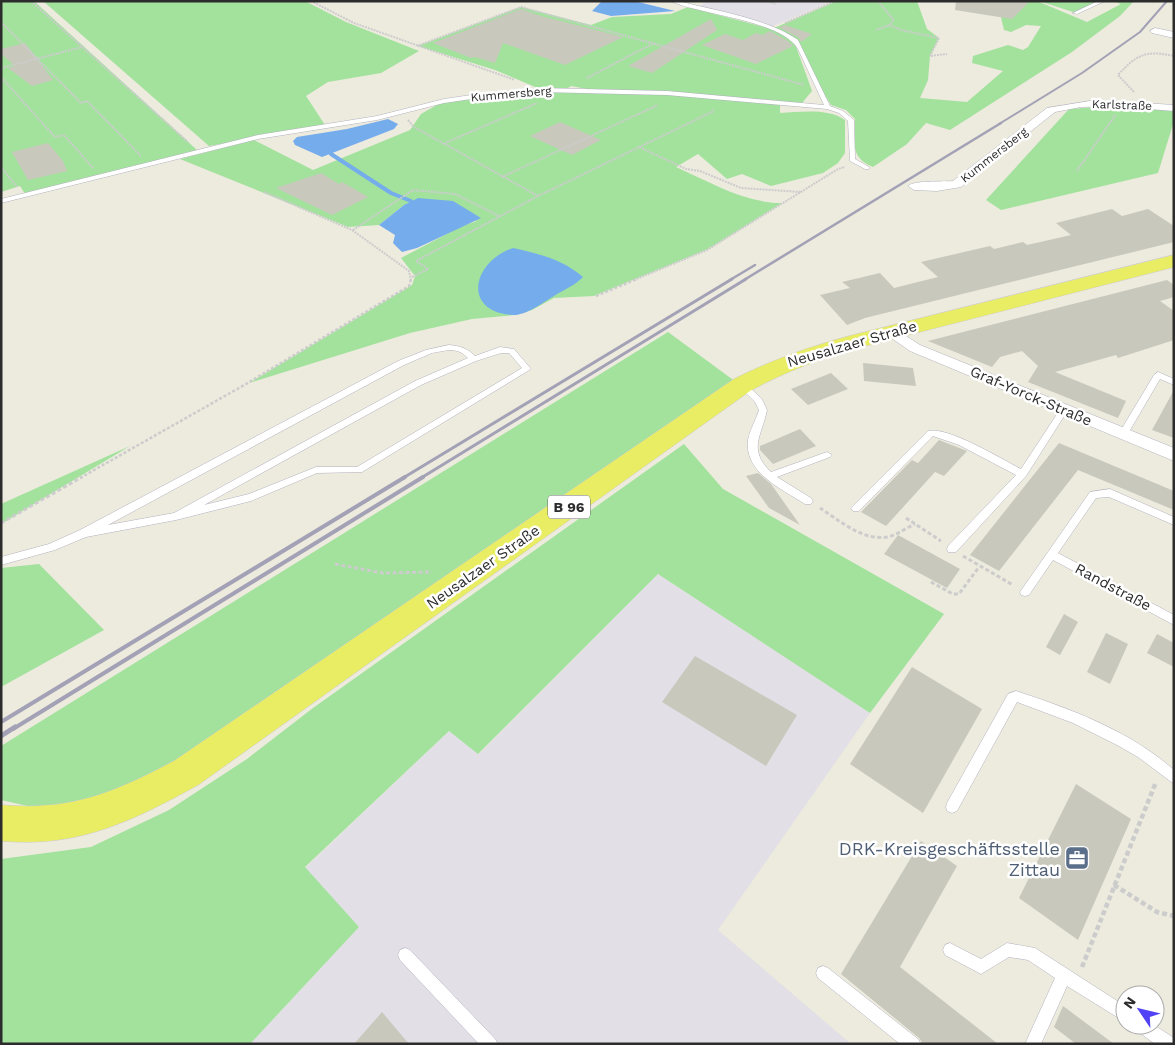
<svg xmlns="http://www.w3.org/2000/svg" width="1175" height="1045" font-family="'Work Sans',sans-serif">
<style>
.industrial{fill:#e2dfe6}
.green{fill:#a2e29d}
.water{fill:#75acec}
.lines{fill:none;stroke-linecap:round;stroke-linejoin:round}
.stream{stroke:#75acec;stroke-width:4}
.building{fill:#c9c8bd}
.lane-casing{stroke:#b3b2bf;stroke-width:1}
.street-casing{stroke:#b3b2bf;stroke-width:1}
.primary-casing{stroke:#ccc;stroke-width:1}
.path-far3{stroke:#ccc;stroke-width:2;stroke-dasharray:2 1;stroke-linecap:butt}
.path-far2{stroke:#ccc;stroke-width:2.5;stroke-dasharray:3 2;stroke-linecap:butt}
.path-far1{stroke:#ccc;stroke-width:3;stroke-dasharray:4 2.5;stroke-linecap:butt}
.path{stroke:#ccc;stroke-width:4.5;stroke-dasharray:5 3;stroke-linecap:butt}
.lane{fill:#fff;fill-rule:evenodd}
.street{fill:#fff;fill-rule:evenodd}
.primary{fill:#e9ed63;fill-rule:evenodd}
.rail-far4{stroke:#a3a1b5;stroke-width:2}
.rail-far3{stroke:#a3a1b5;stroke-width:2.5}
.rail-far2{stroke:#a3a1b5;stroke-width:3}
.rail-far1{stroke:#a3a1b5;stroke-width:4}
.rail{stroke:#a3a1b5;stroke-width:5}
.labels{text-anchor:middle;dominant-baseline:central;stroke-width:5;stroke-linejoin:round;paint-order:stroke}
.far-street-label{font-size:12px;fill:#2c2c2c;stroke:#fff}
.shield{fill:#fff;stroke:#6b6b6b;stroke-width:1}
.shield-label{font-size:14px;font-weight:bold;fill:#2c2c2c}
.street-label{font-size:15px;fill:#2c2c2c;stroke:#fff}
.near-service-label{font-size:18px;fill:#4e5e75;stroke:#fff;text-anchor:end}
</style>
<rect width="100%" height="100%" fill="#edeade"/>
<path class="industrial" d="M708,1H832L773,26L699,6Z
M658,574L870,713L718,930L851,1044H250L359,927L305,868L449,731L479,754Z"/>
<path class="green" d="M6,1H34L197,150L25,194L20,186L1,192V2Z
M43,1H305L346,22L419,51L381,73L328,82L306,96L325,125L209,146Z
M837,1H917L927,29L939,38L930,56L928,80L920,98L967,102L1003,71L972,63L973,56L1008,45L1023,50L1028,47L1041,26L1026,25L1011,32L1004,30L1001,17L1026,2L1037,1L1087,22L1121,4L1113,1H1134L1120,16L1072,52L950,130L926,123L907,144L873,167C849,157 855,142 855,119L846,110L831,105L819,86L798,40L774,28Z
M1039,1H1101L1073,12Z
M521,7L591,25L612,17L671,14L688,7L772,29L794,41L812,91L802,103L677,92L587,89L571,86L568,88L540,89L495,70L418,46Z
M540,91L677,94L780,104V113C801,112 828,108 845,120V153L838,163L823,173L771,186L742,174L727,179L698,154L676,167C710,182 744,203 782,203L708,249L594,296L554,298L532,310L514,315L472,319L410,333L249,383L412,285L415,276L401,258L462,226L477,221L404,205L379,225L348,227L180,159L254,140L313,170L410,130L421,114L444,101Z
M1113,106L1174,111V121L1158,173L1001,210L986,200L1069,109Z
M668,332L736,382L225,737L133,788L41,809L1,800V746Z
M684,444L723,489L944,614L870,713L658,574L478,754L449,731L305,867L359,927L250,1044H1V859L91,847L169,810L247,759L313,708Z
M130,446L1,524V504Z
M39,564L104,630L1,687V568Z"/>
<path class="water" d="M602,1H634L675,11L611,16L592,11Z
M388,119L398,124L394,129L322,157L295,145L293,141L297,137L347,129Z
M418,198L453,201L481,218L417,248L402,252L393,243L395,235L379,225L404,205Z
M513,248C539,254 562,259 583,277C576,285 563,290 554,296C542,303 526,316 512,315C461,311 473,261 513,248Z"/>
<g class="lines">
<path class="stream" d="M331,154L391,193L411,201"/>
</g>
<path class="building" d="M956,1H1030L1012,19L955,10Z
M521,9L541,16L623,37L565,65L503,43L495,63L475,57L471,58L433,43Z
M711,19L717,30L652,73L628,66Z
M785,25L812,34L801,42L799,38L779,27Z
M770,31L788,41L793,46L756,64L702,45L725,34L743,40L756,33L762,35Z
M25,43L53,80L32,86L8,68L15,66L1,54V49Z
M560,122L601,140L572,155L530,136Z
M48,143L63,161L67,171L28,180L12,152Z
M321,173L339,184L342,182L368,197L332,215L276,188Z
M1112,209L1122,216L1148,209L1174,226V242L865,318L847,325L820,295L850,288L842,282L880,273L894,288L938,277L921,262L990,246L994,249L1023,242L1027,245L1071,235L1056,223Z
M1167,280L1174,285V297L1160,301L1174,311V340L1118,358L1116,355L1055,372L1126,401L1118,418L1028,382L1038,366L1022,351L1000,357L992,367L928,341Z
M863,363L913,368L916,386L864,381Z
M831,373L848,389L808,405L791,389Z
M1174,390V438L1152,430Z
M800,429L816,446L773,464L760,450V446Z
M939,440L967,451L944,476L935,472L886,526L861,512L912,460L918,463Z
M1059,443L1174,491V510L1078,470L999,571L970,555Z
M758,473L771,484L800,525L769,508L746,476Z
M898,535L960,569L947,588L884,554Z
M1064,614L1078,622L1060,655L1046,647Z
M1106,633L1128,644L1110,684L1087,672Z
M1157,634L1174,643V667L1147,653Z
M695,656L797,715L766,766L662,702Z
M912,667L982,709L923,813L850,764Z
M1076,784L1131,819L1078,940L1019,898Z
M921,841L957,866L900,967L998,1044H923L919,1038L841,974Z
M1063,1006L1114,1044H1076L1054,1027Z
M382,1012L409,1044H354Z"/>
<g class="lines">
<defs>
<path id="lane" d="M670,1H678C713,10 769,19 798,40L830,106L843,111L854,120L855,159L869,167V169H865L850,161L848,121L839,113L827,109L667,95L539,92L478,98L444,103L377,120L258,139L1,203V199L258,135L377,116L444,99L478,94L539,88L667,91L824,105L798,49C781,20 701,15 670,1Z
M1098,1H1105L1077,14L1073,13Z
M449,345C460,346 467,348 475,356L500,347L514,349L531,369L362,472L317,473L251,501L176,520L86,537L55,550L1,565V557L49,544L80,530L398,361L426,350ZM449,350C457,350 462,352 468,358L415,381L174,513L108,525L404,365L432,353ZM501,353H509L522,368L357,467H316L249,494L204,505L421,385L476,361Z
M1158,372L1174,379V385L1160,379L1126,437H1120L1118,435L1154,375Z
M742,382L745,383L762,399L767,410C762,436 747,449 771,472L827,452L832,455L830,457L777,477L811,498L813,501L811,504H805C782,489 744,473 748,440C750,429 756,420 759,410L755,402L738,385Z
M1064,407L1068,410L1026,476L956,552H948L947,549L948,546L1016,475L959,445L933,436L859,511H853L851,508L928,431C948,426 1001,459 1021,469L1061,408Z
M1110,489L1174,517V525L1109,497L1096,498L1058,553L1174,615V625L1053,560L1029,595L1025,596L1021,595L1020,592L1090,492Z
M1016,691C1071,709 1130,731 1174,770V784L1138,757L1117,745L1073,723L1017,702L957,811L952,813L947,811L946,807L947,803L1008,694Z
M950,943L981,959L1007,943L1035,948L1125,1006V1022L1067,986L1041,1044H1025L1055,978L1028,960L1009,957L981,974L945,955L943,950L945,945Z
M405,948L410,950L495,1039L498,1044H479L400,960L398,955L400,950Z
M823,966L828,968L918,1039L921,1044H900L818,978L816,973L818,968Z
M1133,1025H1154L1174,1038V1044H1155L1136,1030Z"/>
<path id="street" d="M1155,28L1174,32V38L1152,33L1150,31Z
M1096,100L1174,105V111L1112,106L1081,107L1055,112L961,187L937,191L914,190L908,186C914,180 943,182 953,181L1047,108Z
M892,327L920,345L1174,448V461L910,351L887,335L884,332L887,329Z"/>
<path id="primary" d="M1174,255V267L869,345C827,356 788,370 750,391L198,785C132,821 79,848 1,841V805C72,811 113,793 174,761L734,379C772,360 811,346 853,335Z"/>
</defs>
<use href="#lane" class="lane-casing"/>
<use href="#street" class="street-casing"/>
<use href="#primary" class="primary-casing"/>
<path class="path-far3" d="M31,1L188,142
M311,1L354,23L515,80
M767,1L776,4
M1,2L4,1
M1,22L81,103L87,101L141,156
M785,23L835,1
M890,25L901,30L939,38L930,56L947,54
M876,30L890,25L893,19L878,1
M417,46L521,7L804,85
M1,68L82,47
M1,77L55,137L64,135L93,168
M587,78L654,43
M1134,92L1118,75C1137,54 1146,50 1174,56
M408,120L414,127L538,196
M443,144L537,103
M639,147L686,169L700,171L741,188L801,192
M1,167L17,187
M1077,171L1116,114
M502,177L658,105
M264,192L352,230L409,271L411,280
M353,230L413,190L455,194L499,216
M412,277L428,269L416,261L538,196L712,112L713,109
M634,280L707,250L838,169L845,167"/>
<path class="path-far2" d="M596,296L637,279
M80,478L246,384L409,286L411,279"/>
<path class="path-far1" d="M820,508C839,520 862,541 887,537C897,535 906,528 915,524
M906,518L941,541
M1,523L82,477
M963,556L1013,585
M335,564L383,573L432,572
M931,582L953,594H959L979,567"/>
<path class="path" d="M1114,885L1157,912L1174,916
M1082,967L1156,782"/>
<use href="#lane" class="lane"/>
<use href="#street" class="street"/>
<use href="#primary" class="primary"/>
<path class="rail-far4" d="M999,124L1082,73L1140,32L1167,1"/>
<path class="rail-far3" d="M730,280L755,265
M744,280L1001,123"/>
<path class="rail-far2" d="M403,478L732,279
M421,478L746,279"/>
<path class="rail-far1" d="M1,722L405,477
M13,729L423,477"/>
<path class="rail" d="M1,736L15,727"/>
</g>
<defs>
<symbol id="office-square" viewBox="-11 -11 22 22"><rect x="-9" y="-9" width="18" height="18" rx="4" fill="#5c6f8a" stroke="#fff"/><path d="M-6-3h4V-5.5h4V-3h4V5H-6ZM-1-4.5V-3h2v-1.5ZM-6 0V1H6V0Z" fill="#fff"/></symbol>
</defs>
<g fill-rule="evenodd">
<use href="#office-square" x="1063" y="844" width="28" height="28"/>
</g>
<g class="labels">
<g class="far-street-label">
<text transform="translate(511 94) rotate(-5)">Kummersberg</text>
<text transform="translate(1122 105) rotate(2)">Karlstraße</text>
<text transform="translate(994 155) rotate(-38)">Kummersberg</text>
</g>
<rect class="shield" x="548" y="495.5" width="42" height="23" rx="4"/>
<g class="shield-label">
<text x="569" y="507">B 96</text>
</g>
<g class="street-label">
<text transform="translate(852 344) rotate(-16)">Neusalzaer Straße</text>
<text transform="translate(1031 396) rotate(23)">Graf-Yorck-Straße</text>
<text transform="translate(483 567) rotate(-35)">Neusalzaer Straße</text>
<text transform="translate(1113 587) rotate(28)">Randstraße</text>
</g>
<g class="near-service-label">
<text x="1060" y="848">DRK-Kreisgeschäftsstelle<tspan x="1060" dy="21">Zittau</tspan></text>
</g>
</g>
<rect width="1175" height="1045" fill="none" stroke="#2c2c2c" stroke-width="5"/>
<g transform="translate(1140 1010) rotate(305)"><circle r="24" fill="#ffffff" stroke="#ababab"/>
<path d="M0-4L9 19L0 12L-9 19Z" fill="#5143f5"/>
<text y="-8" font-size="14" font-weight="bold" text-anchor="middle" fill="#2c2c2c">N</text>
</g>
</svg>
